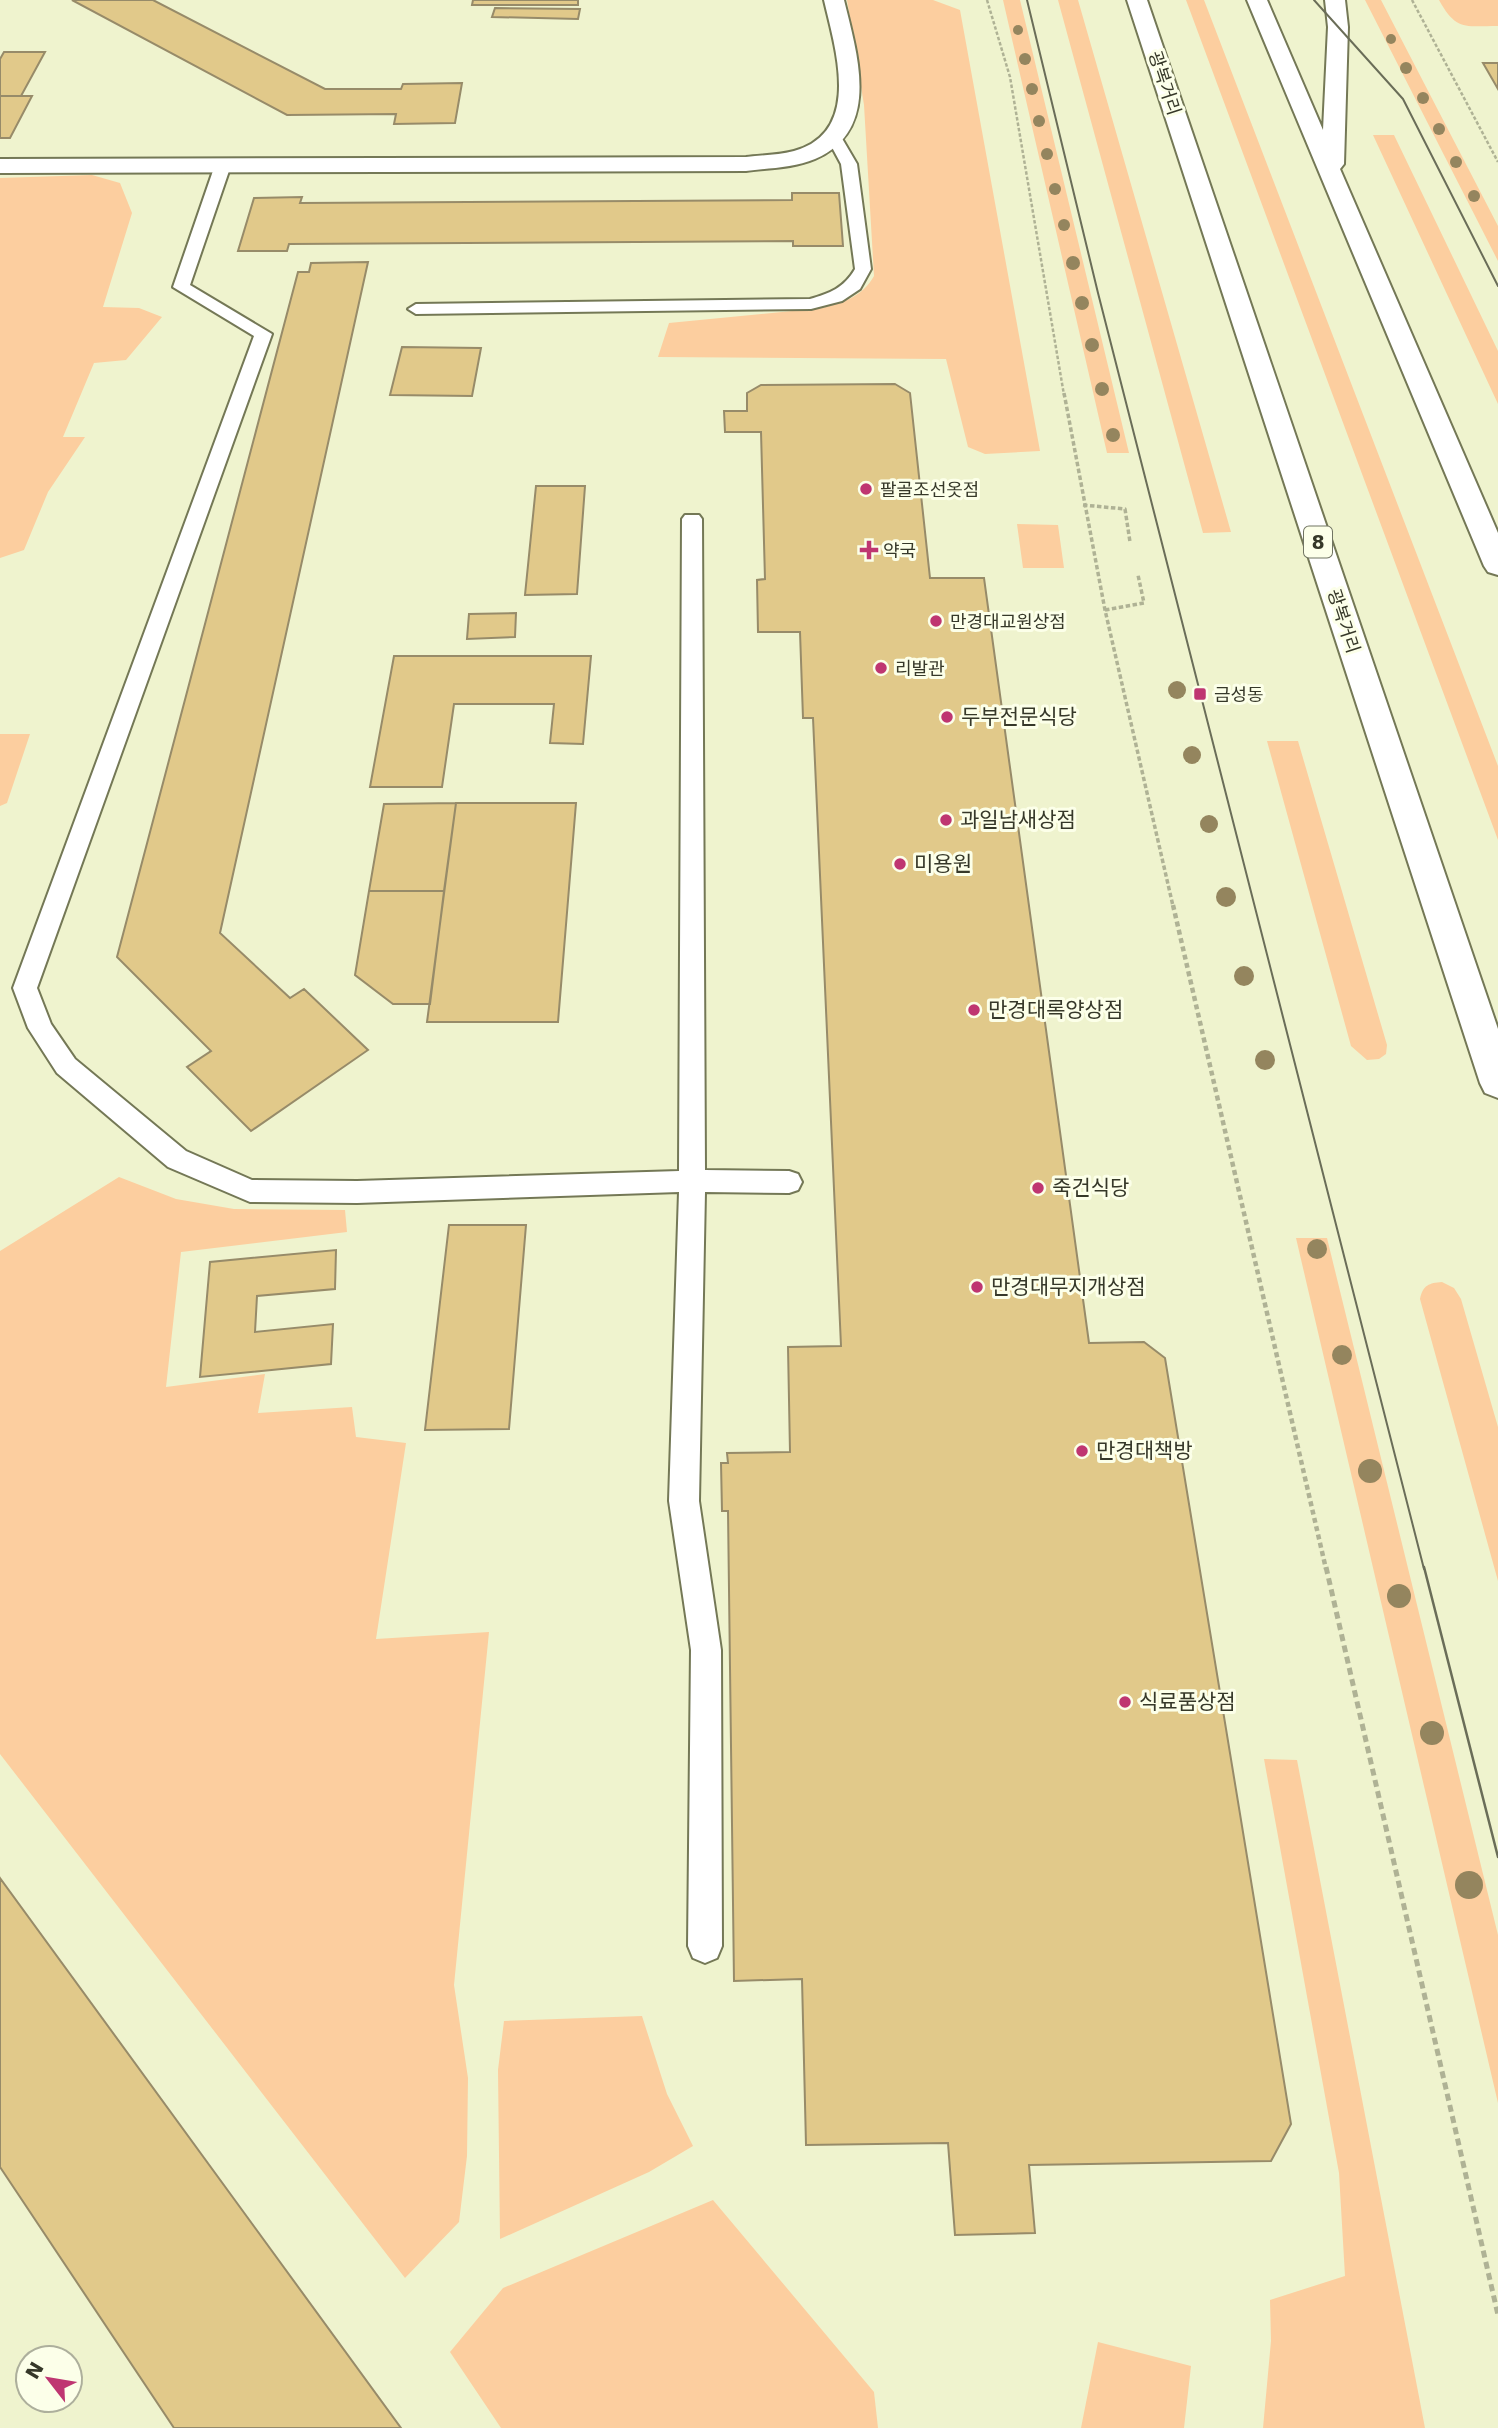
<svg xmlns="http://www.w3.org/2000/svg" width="1498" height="2428" font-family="'DejaVu Sans','Noto Sans KR',sans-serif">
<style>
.green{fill:#fcce9f}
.building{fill:#e1c98a;stroke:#978b69;stroke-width:2}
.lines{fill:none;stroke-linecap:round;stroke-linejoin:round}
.service-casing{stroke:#747856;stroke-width:4}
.minor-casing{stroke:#747856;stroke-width:4}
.trunk-casing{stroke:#747856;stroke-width:4}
.path-far3{stroke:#afb295;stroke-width:2.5;stroke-dasharray:3.5 2;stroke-linecap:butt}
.path-far2{stroke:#afb295;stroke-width:3.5;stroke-dasharray:4.5 2.5;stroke-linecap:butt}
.path-far1{stroke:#afb295;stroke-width:4.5;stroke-dasharray:5 3.5;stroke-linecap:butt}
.path{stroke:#afb295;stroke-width:5;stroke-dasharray:7 4.5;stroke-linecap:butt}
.service{fill:#fff;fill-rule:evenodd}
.minor{fill:#fff;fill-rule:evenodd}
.trunk{fill:#fff;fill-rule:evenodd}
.tram-far1{stroke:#6a6d58;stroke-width:2}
.tram{stroke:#6a6d58;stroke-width:2.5}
.tree{fill:#94855e}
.poi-dot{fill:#bf3671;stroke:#fcffe9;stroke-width:2.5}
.labels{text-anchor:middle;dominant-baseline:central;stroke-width:6;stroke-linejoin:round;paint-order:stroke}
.far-street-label{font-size:18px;fill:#363829;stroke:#fcffe9}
.far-poi-label{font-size:18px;fill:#363829;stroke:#fcffe9;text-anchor:start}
.shield{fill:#fcffe9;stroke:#717463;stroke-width:2}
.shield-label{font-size:19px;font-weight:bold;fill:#363829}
.poi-label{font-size:21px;fill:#363829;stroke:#fcffe9;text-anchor:start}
</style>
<rect width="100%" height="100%" fill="#eff3ce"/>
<path class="green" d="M847,0H933L960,10L1040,451L985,454L968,447L946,359L658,357L669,323L822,308C844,302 862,297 874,276L864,105Z
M1003,0H1020L1129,453H1107Z
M1058,0H1078L1231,532L1203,533Z
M1186,0H1204L1498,766V840Z
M1365,0H1381L1498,226V261Z
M1439,0H1498V26C1465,26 1456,31 1439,0Z
M1373,135H1394L1498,351V404Z
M92,175L120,183L132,213L103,307L139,308L162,317L126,360L94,363L63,437H85L48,492L24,550L0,558V178Z
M1017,524L1058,525L1064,568H1023Z
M0,734H30L7,803L0,806Z
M1267,741H1298L1387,1045L1386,1054L1379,1059L1367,1060L1351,1046Z
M119,1177L176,1199L234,1209L345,1210L347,1232L181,1252L166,1387L265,1374L258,1413L352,1407L356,1437L406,1443L376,1639L489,1632L454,1985L468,2078L467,2156L459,2222L405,2278L0,1754V1251Z
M1296,1238H1327L1498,1935V2103Z
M1442,1282L1454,1288L1461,1299L1498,1427V1581L1420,1299C1423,1285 1429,1283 1442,1282Z
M1264,1759L1297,1760L1425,2428H1263L1271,2341L1270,2300L1345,2276L1339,2173Z
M642,2016L667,2094L693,2146L649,2172L500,2239L498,2070L504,2021Z
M713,2200L874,2392L878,2428H501L450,2352L503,2288Z
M1098,2342L1191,2366L1184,2428H1081Z"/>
<path class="building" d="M72,0H153L325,89H401L403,84L462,83L455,123L394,124L396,114L287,115Z
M473,0H578V5H472Z
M495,8L580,9L578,19L492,17Z
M4,52H45L21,96H0V59Z
M1483,63H1498V89Z
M0,96H32L10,138H0Z
M792,193H839L843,246H793V241L289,244L287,251H238L254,198L302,197L300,203L792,200Z
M368,262L220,933L290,998L304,989L368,1050L251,1131L187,1067L211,1051L117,957L298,272H309L311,263Z
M402,347L481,348L472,396L390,395Z
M895,384L910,393L930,578H984L1089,1343L1144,1342L1165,1358L1291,2124L1271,2161L1029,2165L1035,2233L955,2235L948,2143L806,2145L802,1979L734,1981L728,1511H722L721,1463H728L727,1453L790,1452L788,1347L841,1346L813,718H803L800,632H758L757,580L765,579L761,432H725L724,411H747V393L761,385Z
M536,486H585L577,594L525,595Z
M516,613L515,637L467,639L469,614Z
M394,656H591L583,744L550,743L554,704H454L442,787H370Z
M456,803L444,891H369L384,804Z
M456,803H576L558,1022H427Z
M369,891H444L430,1004H393L355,975Z
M449,1225H526L509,1429L425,1430Z
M336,1250L335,1289L257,1296L255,1332L333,1324L331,1364L200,1377L210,1262Z
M0,1878L401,2428H174L0,2167Z"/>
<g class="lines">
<defs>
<path id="service" d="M835,133L840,135L857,164L871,269L860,289L842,301L811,309L416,314L408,309L416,304L810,299C830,293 844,288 855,269L841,164L827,138Z
M223,160L231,165L190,285L272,334L37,988L51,1024L75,1059L186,1151L252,1180L357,1181L679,1171L682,519L685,515H699L702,519L705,1170L789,1171L798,1174L802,1182L798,1190L789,1193L705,1192L699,1501L721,1650L722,1946L717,1958L705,1963L693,1958L688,1946L691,1650L669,1501L679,1192L357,1203L250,1202L168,1167L57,1073L28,1028L13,988L254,336L173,287L215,165Z"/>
<path id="minor" d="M824,0H844C857,54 882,130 815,159C794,168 769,168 746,171L0,173V159L746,157C762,155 779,155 794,151C863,132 835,48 824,0Z"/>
<path id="trunk" d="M1127,0H1147L1498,1029V1098L1485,1093L1480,1083Z
M1247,0H1267L1323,130L1328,27L1325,0H1345L1348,27L1344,164L1340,169L1498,533V575L1488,572L1484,566Z"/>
</defs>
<use href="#service" class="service-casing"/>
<use href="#minor" class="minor-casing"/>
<use href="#trunk" class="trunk-casing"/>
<path class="path-far3" d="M987,0L1010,77L1064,395
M1412,0L1498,162"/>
<path class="path-far2" d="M1064,393L1105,610L1173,906
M1083,505L1125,509L1130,542
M1105,610L1144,603L1138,575"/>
<path class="path-far1" d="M1173,905L1326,1569"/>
<path class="path" d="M1326,1567L1498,2315"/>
<use href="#service" class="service"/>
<use href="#minor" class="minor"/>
<use href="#trunk" class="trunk"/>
<path class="tram-far1" d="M1027,0L1098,293L1424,1569
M1314,0L1403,99L1498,286"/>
<path class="tram" d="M1424,1567L1498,1857"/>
</g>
<g class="tree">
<circle cx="1018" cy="30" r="5"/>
<circle cx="1391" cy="39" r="5"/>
<circle cx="1025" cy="59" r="6"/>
<circle cx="1406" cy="68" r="6"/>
<circle cx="1032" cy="89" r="6"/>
<circle cx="1423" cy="98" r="6"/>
<circle cx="1039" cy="121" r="6"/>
<circle cx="1439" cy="129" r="6"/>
<circle cx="1047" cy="154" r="6"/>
<circle cx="1456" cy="162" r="6"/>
<circle cx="1055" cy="189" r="6"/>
<circle cx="1474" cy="196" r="6"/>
<circle cx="1064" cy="225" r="6"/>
<circle cx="1073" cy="263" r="7"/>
<circle cx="1082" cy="303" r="7"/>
<circle cx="1092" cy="345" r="7"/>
<circle cx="1102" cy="389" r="7"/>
<circle cx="1113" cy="435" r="7"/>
<circle cx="1177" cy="690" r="9"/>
<circle cx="1192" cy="755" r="9"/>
<circle cx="1209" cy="824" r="9"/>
<circle cx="1226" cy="897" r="10"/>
<circle cx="1244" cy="976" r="10"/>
<circle cx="1265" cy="1060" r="10"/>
<circle cx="1317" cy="1249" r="10"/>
<circle cx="1342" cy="1355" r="10"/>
<circle cx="1370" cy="1471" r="12"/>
<circle cx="1399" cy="1596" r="12"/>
<circle cx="1432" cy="1733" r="12"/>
<circle cx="1469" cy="1885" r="14"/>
</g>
<g class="poi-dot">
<circle cx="866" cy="489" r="7"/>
<path d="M865.5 539.5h7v7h7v7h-7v7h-7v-7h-7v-7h7z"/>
<circle cx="936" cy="621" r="7"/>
<circle cx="881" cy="668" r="7"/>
<rect x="1193" y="687" width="14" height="14" rx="3.5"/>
<circle cx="947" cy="717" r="7"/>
<circle cx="946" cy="820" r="7"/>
<circle cx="900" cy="864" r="7"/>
<circle cx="974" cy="1010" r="7"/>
<circle cx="1038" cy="1188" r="7"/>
<circle cx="977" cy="1287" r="7"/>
<circle cx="1082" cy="1451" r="7"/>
<circle cx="1125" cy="1702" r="7"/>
</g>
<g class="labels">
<g class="far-street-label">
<text transform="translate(1165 83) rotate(72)">광복거리</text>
<text transform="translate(1344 621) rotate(72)">광복거리</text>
</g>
<g class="far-poi-label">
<text x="880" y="489">팔골조선옷점</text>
<text x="883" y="550">약국</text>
<text x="950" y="621">만경대교원상점</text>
<text x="895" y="668">리발관</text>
<text x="1214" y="694">금성동</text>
</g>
<rect class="shield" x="1304" y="526.5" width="28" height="31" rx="5"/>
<g class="shield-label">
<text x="1318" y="542">8</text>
</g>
<g class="poi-label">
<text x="961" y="717">두부전문식당</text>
<text x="960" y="820">과일남새상점</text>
<text x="914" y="864">미용원</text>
<text x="988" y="1010">만경대록양상점</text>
<text x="1052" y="1188">죽건식당</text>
<text x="991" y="1287">만경대무지개상점</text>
<text x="1096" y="1451">만경대책방</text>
<text x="1139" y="1702">식료품상점</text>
</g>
</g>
<g transform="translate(49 2379) rotate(301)"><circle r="33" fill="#fcffe9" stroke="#adaf9c" stroke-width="2"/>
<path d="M0-5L12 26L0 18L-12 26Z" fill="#bf3671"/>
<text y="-10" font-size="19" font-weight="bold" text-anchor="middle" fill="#363829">N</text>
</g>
</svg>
